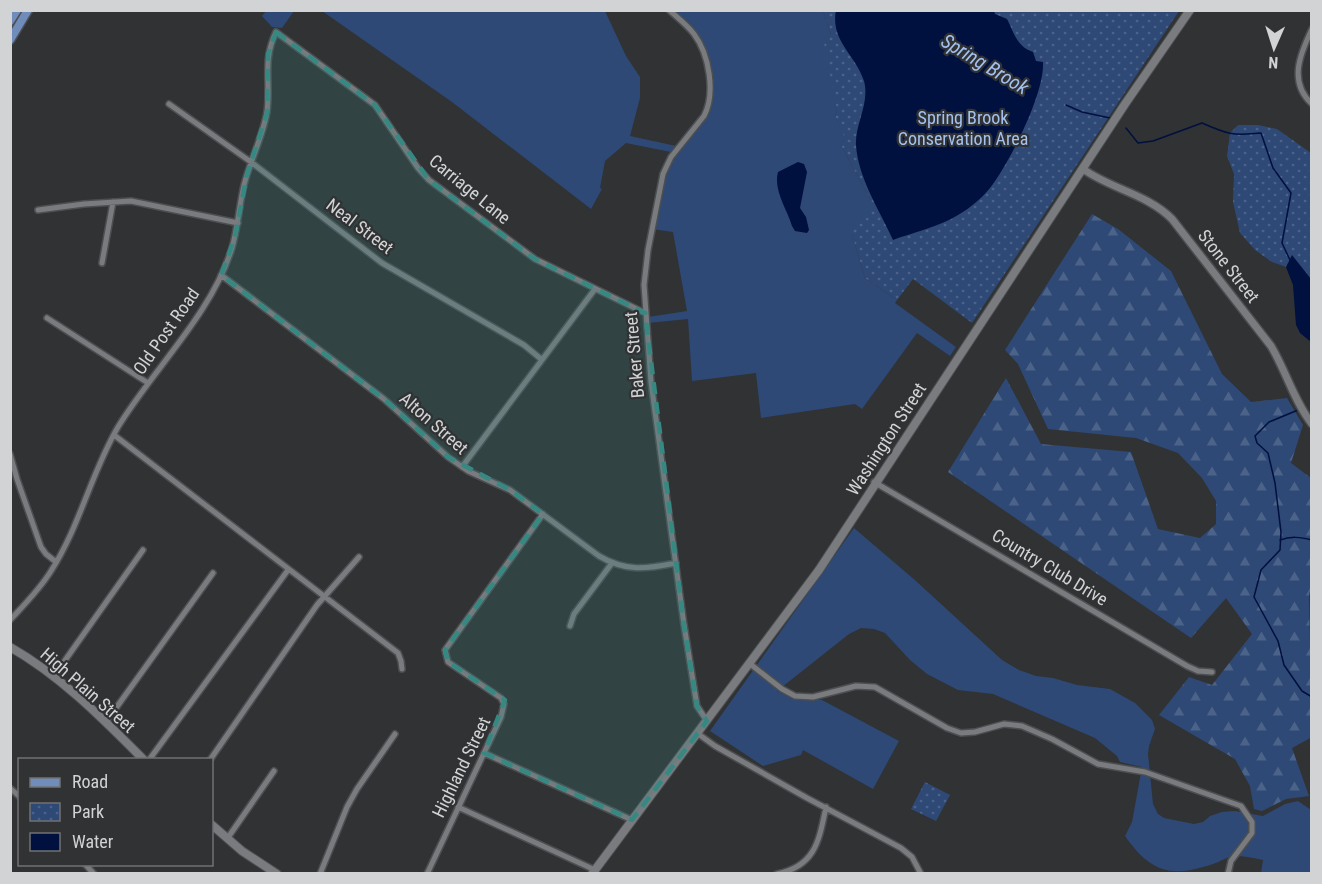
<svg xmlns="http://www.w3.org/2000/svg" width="1322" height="884" font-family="'Roboto Condensed',sans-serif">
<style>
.grass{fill:#2e4976}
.forest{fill:url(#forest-firs)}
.park{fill:url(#park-dots)}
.water{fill:#00103f}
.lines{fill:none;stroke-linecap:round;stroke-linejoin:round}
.stream{stroke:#00103f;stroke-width:1.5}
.minor-casing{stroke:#4c4e50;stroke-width:8}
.tertiary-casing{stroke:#4c4e50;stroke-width:10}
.secondary-casing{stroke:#4c4e50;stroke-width:10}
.primary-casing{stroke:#4c4e50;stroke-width:11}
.minor{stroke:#797b7e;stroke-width:5}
.tertiary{stroke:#797b7e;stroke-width:7}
.secondary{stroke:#797b7e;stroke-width:8}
.primary{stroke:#6f8cbb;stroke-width:8}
.marked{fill:#368982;fill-opacity:0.2;stroke:#368982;stroke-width:4.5;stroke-dasharray:12 8;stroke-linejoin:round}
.labels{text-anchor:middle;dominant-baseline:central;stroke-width:4.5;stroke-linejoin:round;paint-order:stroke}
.park-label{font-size:18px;fill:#a4c2f1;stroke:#303234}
.street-label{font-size:18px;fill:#d2d3d4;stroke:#303234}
.water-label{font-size:20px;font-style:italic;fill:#a3c0f0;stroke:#303234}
</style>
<defs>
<pattern id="forest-firs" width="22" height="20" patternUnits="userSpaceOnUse" patternTransform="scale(1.5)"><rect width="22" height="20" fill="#2e4976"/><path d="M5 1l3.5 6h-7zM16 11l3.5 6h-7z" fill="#4b6289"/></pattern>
<pattern id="park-dots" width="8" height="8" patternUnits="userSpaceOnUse" patternTransform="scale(1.5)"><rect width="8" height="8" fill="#2e4976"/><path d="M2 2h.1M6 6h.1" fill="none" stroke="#4b6289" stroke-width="1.8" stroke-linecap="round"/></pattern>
</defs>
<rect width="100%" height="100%" fill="#303234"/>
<path class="grass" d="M266,11V10L294,11L282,28L272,27L262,16Z
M322,11H605L626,56L640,77V98L630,136L676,146L671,152L626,143L605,161L600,188L602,189L591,209L452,102Z
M669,11H823L831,35L837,110L835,117L846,138L841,145L870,199L871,216L852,234L865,278L897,300L895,303L956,347L950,356L917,333L862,409L855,404L761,418L756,373L692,381L688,319L648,323V317L687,311L673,232L652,229L667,165L692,132L709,103L707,62L694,34Z
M854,528L916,581L1002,660L1019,670L1036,676L1053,678L1077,685L1110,689L1135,703L1152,720L1155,729L1149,746L1148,754L1153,804L1158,814L1164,818L1194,824L1203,822L1210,816L1222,812L1235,811L1263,816L1285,804L1298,801L1311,810V871L1310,874L1261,873L1263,860C1254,858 1244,856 1235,856C1228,856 1220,862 1213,864C1171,878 1151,873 1125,836L1132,822L1142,767L1120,762L1117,756L1095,738L993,694L958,690L927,674L910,660L885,633L874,629L861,628L849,634L777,691L797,700H822L899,741L873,789L803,750L801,755L763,766L710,731Z"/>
<path class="forest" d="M1092,214L1118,229L1171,271L1222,374L1251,402L1287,398L1303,425L1291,463L1311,478L1312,580L1309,596L1312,737L1292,748L1309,796L1286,799L1262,811L1254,809L1250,786L1235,759L1159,715L1189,677L1212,685L1252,634L1226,598L1191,638L948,472L1006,378L1041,444L1131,452L1158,529L1200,538L1216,524V501L1202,478L1178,453L1136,438L1048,429L1018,364L1005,350Z"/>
<path class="park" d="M823,11H1179L972,323L913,279L897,300L865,278L852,234L847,231L870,216V199L841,145L845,138L835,117L837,110L824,43L831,35Z
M1238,125H1258L1277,129L1311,153V296L1292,269L1272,262L1255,250L1240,233L1233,202L1234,174L1227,156L1230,133Z
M925,782L950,795L936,821L911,809Z"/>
<path class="water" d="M836,10L994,11L995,14L1007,19C1014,33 1017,47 1033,52L1036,61L1043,62C1045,93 1009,164 990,188C981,199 970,208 958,215C939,227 914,232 893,240C880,211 858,178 856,145C855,124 870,103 864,81C856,55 830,41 836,10Z
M798,162L804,164L807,172L800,208L806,217L809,230L807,233L795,231L792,226C787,209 773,190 778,172Z
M1292,255L1311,279V342L1300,333L1296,325L1293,285L1286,267Z"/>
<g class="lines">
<path class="stream" d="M1066,105L1082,112L1110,118
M1126,128L1138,143L1153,141L1202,123C1227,134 1232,136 1261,133L1273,168L1291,193L1282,243L1290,260
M1298,410L1269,422L1255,436L1257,443L1268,453L1275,483L1281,532L1280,550L1261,570L1254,597L1278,641L1284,665L1302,691L1312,697
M1280,540C1291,536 1300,537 1312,540"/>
<defs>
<path id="minor" d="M669,10C678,18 687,25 694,34C709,54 716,93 704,116L671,157L663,174L648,250L644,285L651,382L684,625L697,706L707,721
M1312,29C1300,54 1288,82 1312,104
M169,104L251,162L382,263L524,345L541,359
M38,210L84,204L131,201L238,223
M102,263L113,202
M221,275L384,399L448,457L468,471L510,490L599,556C626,572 646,569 676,563
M47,318L148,383
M114,435L398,653L401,661L402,669
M10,454L17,479L41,547L46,554L56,562
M462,467L595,289
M874,482L1187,666L1198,671L1212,672
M10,620C25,604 40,589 51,571C80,526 91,473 118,427C154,368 211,315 232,248C238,227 239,206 244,185C250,161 263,136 267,112C271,82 262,61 276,32L375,105L418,168L429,180L535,259L645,313
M570,626L574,614L612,563
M749,663L782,689L795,696L813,697L856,686L875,687L947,728L961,733L975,732L1004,724L1022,726L1052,739L1098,764L1145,772L1241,806L1252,822V833L1231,861L1228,874
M54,676L143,550
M106,722L213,573
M697,733L715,746L807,798L901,848L912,857L921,874
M484,753L632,820
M149,760L288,570
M210,760L317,605L359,557
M10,788L20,797
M458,807L595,870
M227,839L274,771
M85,864L94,874
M320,874L347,807L357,789L395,734
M427,874L501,717L504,704L501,698L448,662L445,650L543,514
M777,874C816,866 819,840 826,807"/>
<path id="tertiary" d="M1083,169C1111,189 1147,194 1172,219L1271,346C1286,371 1294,401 1312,424"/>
<path id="secondary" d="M10,647C61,676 103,719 144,760
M212,825L242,851L277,874
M592,874L819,570L1125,104L1190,10"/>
<path id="primary" d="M10,21L17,10
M10,40L28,10"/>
</defs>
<use href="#minor" class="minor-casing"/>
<use href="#tertiary" class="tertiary-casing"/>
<use href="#secondary" class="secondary-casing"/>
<use href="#primary" class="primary-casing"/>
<use href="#minor" class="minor"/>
<use href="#tertiary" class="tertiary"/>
<use href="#secondary" class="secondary"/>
<use href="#primary" class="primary"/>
</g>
<path class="marked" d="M276,32L375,105L429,180L535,259L645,313L684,625L697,706L707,721L632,820L484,753L505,700L448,662L445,650L543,514L510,490L448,457L384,399L221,275L235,237L247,174L267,113L268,54Z"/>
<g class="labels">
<g class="park-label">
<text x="963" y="117">Spring Brook<tspan x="963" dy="21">Conservation Area</tspan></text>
</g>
<g class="street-label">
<text transform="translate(470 189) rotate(39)">Carriage Lane</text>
<text transform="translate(360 226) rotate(37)">Neal Street</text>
<text transform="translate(1229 266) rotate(52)">Stone Street</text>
<text transform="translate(166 331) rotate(-55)">Old Post Road</text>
<text transform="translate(634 355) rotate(-95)">Baker Street</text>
<text transform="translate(434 423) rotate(41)">Alton Street</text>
<text transform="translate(886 439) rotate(-57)">Washington Street</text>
<text transform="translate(1050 567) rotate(31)">Country Club Drive</text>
<text transform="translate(88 690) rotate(41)">High Plain Street</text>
<text transform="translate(461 767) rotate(-64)">Highland Street</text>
</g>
<g class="water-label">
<text transform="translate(985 64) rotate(31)">Spring Brook</text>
</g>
</g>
<rect width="1322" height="884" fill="none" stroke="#d2d3d4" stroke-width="24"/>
<rect x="18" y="758" width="195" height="108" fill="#303234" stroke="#717274" stroke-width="1.5"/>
<rect x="30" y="778" width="30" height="9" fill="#6f8cbb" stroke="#717274" stroke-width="1.5"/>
<text x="72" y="788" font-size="18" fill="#d2d3d4">Road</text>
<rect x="30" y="803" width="30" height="18" fill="url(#park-dots)" stroke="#717274" stroke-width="1.5"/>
<text x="72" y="818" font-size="18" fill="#d2d3d4">Park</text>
<rect x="30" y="833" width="30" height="18" fill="#00103f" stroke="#717274" stroke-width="1.5"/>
<text x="72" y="848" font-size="18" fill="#d2d3d4">Water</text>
<g transform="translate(1274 48) rotate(183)" stroke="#303234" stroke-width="4.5" paint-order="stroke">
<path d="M0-4.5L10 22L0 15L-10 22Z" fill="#d2d3d4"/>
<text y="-9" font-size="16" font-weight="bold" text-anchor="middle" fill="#d2d3d4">N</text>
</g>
</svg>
